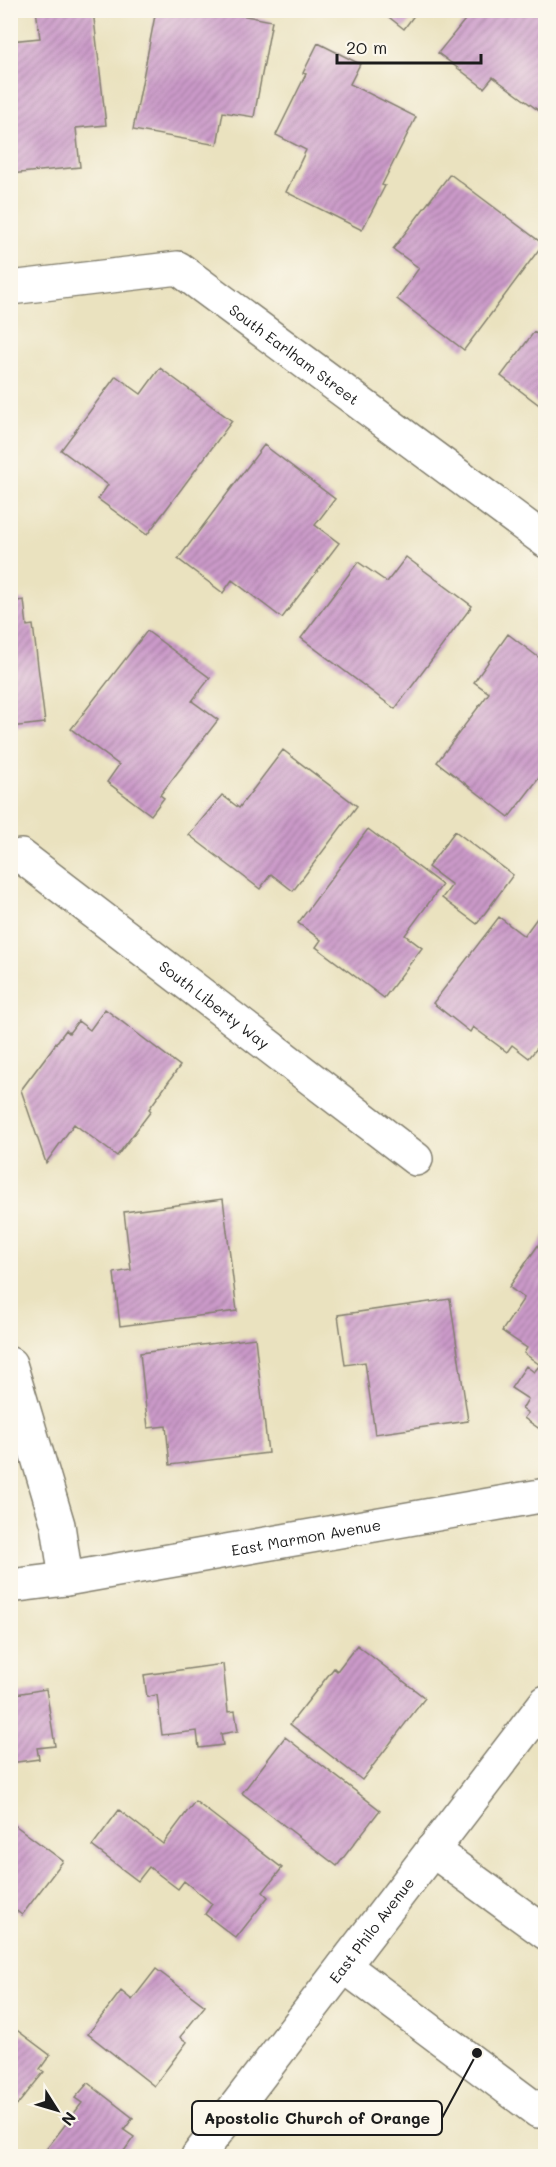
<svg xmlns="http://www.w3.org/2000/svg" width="556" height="2167" font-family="Mali,sans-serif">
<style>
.building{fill:url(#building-hatch)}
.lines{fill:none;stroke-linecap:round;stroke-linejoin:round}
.minor-casing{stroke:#837f6e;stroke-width:36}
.minor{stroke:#fff;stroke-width:33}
.labels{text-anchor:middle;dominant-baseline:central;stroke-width:5;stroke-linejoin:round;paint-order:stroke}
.street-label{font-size:15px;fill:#1c1c1c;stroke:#fbf7ec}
.leader{fill:none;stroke:#1c1c1c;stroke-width:2}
.callout-dot{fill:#1c1c1c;stroke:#fbf7ec;stroke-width:2}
.callout{fill:#fbf7ec;stroke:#1c1c1c;stroke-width:2}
.callout-label{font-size:16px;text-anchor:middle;font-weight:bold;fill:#1c1c1c}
</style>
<defs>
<pattern id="building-hatch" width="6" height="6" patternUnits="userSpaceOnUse" patternTransform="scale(1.5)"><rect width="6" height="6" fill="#cb9ac9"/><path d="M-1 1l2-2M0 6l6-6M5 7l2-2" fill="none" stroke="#a47da2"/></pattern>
</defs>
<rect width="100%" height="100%" fill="#fbf7ec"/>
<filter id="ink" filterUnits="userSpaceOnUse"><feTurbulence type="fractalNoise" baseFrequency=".0167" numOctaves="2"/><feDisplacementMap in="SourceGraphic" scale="12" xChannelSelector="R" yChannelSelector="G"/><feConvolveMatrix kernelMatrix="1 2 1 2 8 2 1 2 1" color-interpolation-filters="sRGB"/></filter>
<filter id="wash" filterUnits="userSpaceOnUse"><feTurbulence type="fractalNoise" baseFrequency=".008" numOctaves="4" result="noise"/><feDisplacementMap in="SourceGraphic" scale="24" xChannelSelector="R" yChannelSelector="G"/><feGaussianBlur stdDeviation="1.35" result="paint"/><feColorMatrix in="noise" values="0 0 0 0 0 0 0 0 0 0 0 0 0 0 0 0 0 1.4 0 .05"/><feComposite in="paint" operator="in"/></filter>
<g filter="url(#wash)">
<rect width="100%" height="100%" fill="#eae2bf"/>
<g id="blocks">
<path class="building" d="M36,10H93L106,125L76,128L80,167L10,174V41L40,38Z
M156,10H214L272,21L254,117L223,112L217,145L133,130Z
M380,10H418L404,29Z
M473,10H546V109L542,113L493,77L484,88L438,53Z
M318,43L360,64L350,84L416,117L382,185L385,186L362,230L286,192L306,150L276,135L306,74L303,73Z
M450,174L543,244L464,350L397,299L419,268L393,249Z
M534,332L546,341V410L501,376Z
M160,368L232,421L147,535L98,499L108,485L61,450L116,376L141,394Z
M264,445L335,499L315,525L339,543L282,618L232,580L223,593L178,559Z
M406,557L472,606L395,709L301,638L358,562L387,582Z
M24,600L27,626L33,625L45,723L10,727V602Z
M147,631L210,678L192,701L218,720L160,795L164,798L151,815L107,782L119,765L71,729Z
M508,634L546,663V701L541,708L546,712V769L509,817L437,762L489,693L474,682Z
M283,750L357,806L293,891L271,874L260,889L189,835L222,795L239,808Z
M368,829L442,885L405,935L422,948L384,998L316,947L321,940L298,923Z
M455,831L513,875L477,924L442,898L452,885L428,867Z
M540,914L546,918V1037L529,1058L512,1045L507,1052L473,1027L470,1032L433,1003L499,917L524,936Z
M105,1009L180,1066L149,1109L151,1111L117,1156L74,1124L46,1163L21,1090L66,1030L69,1033L78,1021L90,1030Z
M223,1199L237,1311L120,1326L114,1273L131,1270L124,1212Z
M546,1234V1429L544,1432L524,1418L528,1413L522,1409L528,1399L511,1388L526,1366L534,1372L540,1365L524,1353L527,1348L502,1331L524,1298L509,1287Z
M450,1299L468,1421L375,1434L365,1362L345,1365L338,1315Z
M255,1338L268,1453L170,1465L166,1426L148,1428L140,1353Z
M357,1645L425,1698L362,1780L290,1724L334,1668L337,1671Z
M223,1664L228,1712L235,1711L238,1731L221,1734L223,1745L199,1748L197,1731L162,1735L157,1695L147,1697L144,1675Z
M46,1689L55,1746L37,1748L39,1759L10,1763V1695Z
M285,1737L380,1810L337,1866L242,1793Z
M195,1801L282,1868L263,1892L268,1897L236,1938L205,1914L212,1904L184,1881L178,1889L149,1867L138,1881L92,1846L119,1810L163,1844Z
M12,1823L63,1861L22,1915L14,1909L10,1914V1825Z
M156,1969L205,2006L180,2037L187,2042L154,2086L88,2034L121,1991L132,2000Z
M10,2025L50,2055L40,2069L44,2072L10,2114Z
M88,2083L133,2118L124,2130L134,2137L124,2151L126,2152L123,2156H41L82,2103L75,2098Z"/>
</g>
</g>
<g filter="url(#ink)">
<use href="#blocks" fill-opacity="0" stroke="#837f6e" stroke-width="1.5"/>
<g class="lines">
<defs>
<g id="minor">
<path id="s1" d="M10,288L178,268L546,541"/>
<path id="s2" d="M10,858L21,856L416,1159"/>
<path d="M10,1364L58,1525L66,1579"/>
<path id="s3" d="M10,1586L66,1579L546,1495"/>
<path d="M432,1850L546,1933"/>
<path d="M344,1966L538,2111H546"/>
<path id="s4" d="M198,2156L546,1702"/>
</g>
</defs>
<use href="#minor" class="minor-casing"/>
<use href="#minor" class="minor"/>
</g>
</g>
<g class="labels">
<g class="street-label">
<text stroke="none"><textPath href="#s1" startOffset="314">South Earlham Street</textPath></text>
<text stroke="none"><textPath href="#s2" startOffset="255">South Liberty Way</textPath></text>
<text stroke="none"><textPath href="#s3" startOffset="300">East Marmon Avenue</textPath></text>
<text stroke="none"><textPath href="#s4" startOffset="285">East Philo Avenue</textPath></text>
</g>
</g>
<path class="leader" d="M477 2053L442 2118"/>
<circle class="callout-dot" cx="477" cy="2053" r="6"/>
<rect class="callout" x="192" y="2101" width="250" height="34" rx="6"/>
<g class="callout-label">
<text x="317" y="2124">Apostolic Church of Orange</text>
</g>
<rect width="556" height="2167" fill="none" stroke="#fbf7ec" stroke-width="36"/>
<g transform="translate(57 2110) rotate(127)" stroke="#fbf7ec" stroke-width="4.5" paint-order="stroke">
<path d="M0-4.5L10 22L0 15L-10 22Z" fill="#1c1c1c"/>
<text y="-9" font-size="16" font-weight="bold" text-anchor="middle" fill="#1c1c1c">N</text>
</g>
<path d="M337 54v9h144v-9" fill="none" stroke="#1c1c1c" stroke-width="3"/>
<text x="346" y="54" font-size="18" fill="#1c1c1c" stroke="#fbf7ec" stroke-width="4.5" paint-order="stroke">20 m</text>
</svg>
